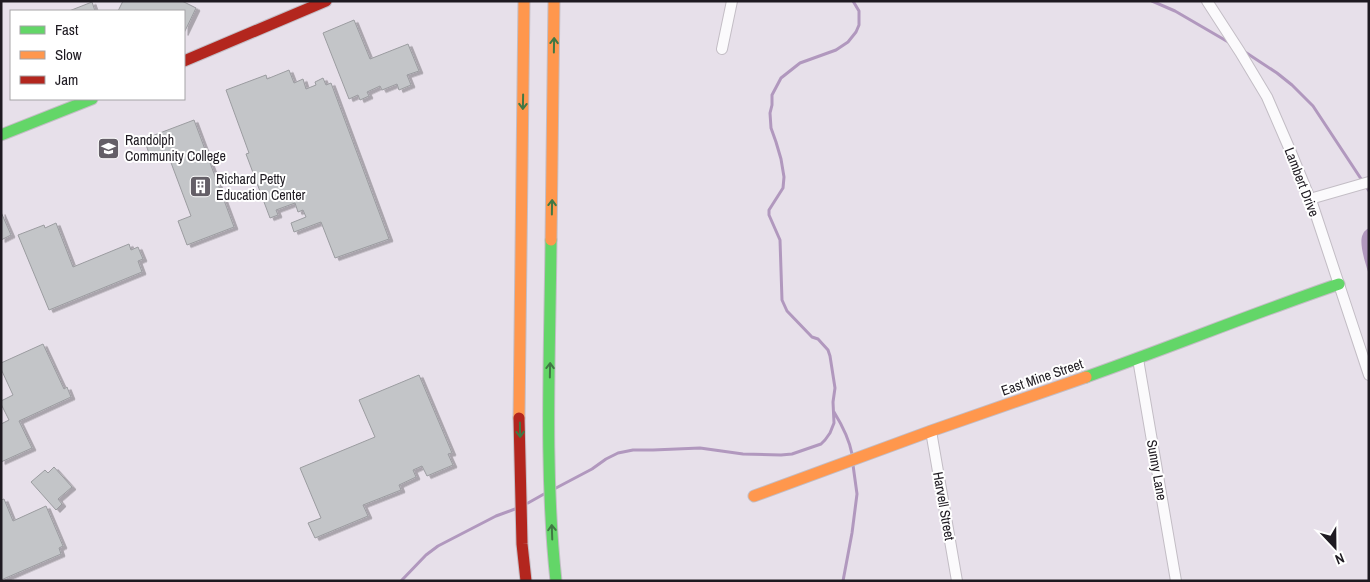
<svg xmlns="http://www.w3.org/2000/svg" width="1370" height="582" font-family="'Archivo Narrow',sans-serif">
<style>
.water{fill:#b198be}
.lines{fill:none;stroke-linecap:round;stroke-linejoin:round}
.stream{stroke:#b198be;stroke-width:3}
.building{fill:#c3c5c8;stroke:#9b9ca0;filter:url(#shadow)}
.street-casing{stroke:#c3bdc5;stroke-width:12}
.fast-casing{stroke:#c3bdc5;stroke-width:13}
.slow-casing{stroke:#c3bdc5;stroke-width:13}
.jam-casing{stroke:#c3bdc5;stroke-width:13}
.street{stroke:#fbfafc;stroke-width:10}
.fast{stroke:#63d668;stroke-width:11}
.slow{stroke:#ff974d;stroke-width:11}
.jam{stroke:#b3261e;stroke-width:11}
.oneway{stroke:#407844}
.labels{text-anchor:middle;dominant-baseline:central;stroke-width:4;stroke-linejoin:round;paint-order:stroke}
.poi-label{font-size:14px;fill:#1e1a21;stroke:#fff;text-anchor:start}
.street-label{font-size:14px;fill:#1e1a21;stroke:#fff}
</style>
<defs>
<filter id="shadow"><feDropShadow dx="4" dy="2.5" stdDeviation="0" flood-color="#0004"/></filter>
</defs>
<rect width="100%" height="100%" fill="#e7e0ea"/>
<path class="water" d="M1369,228V275C1366,265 1358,242 1363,234C1364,231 1366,230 1369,228Z"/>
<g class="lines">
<path class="stream" d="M1152,1L1175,11L1230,43
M1242,50L1277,73L1292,85L1313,106L1369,191
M834,412C842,425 849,438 852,454
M556,488L592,469L606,459L618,453L633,450H653L700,448L743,454L781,455L792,454L821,444L825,440L830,433L834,423L833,402L835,388L830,356L828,350L818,339L812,337L787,311L782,300L780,240L769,215V210L783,188L784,177L781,159L776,142L771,128L770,113L772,105V95L781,78L800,63L836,50L848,42L856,32L859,25V11L853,1
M528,503L544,494
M401,581L426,555L438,546L496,516L515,509
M843,581L852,533L857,494L853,465"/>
</g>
<path class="building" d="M123,1H182L196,8L184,33V11H118Z
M92,2L95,11H69Z
M354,20L370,59L408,44L419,71L407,75L411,85L399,90L397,84L382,90L380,86L367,92L369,96L360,100L358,95L349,99L323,33Z
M289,70L294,83L303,79L306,89L316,85L315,82L323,78L326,85L331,83L389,239L335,258L321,222L294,232L291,223L306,217L303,210L298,212L295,203L276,210L278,215L270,218L246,154L249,153L226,90L266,75L267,79Z
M194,120L234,227L187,245L178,221L191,216L167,152L151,159L144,139Z
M1,212L11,235L1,240Z
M56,223L73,267L129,244L131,250L138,247L143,259L138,261L142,272L49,310L18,235L44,225L45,228Z
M43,344L64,389L67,387L71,397L19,421L32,448L1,462V424L9,420L1,404V401L13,395L1,369V363Z
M419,375L452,453L448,454L453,465L427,476L422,466L413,470L416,477L399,485L401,490L363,505L368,516L315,538L308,523L321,518L300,468L375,437L359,400Z
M54,467L72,487L58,499L62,504L56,510L31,482L45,470L48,473Z
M4,499L13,521L46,506L63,546L59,548L61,554L1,580V500Z"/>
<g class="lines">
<defs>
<path id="street" d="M1207,1L1240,52L1267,97L1290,150L1313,206L1369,375
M722,49L732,1
M1310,199L1369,182
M1138,359L1176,581
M931,431L957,581"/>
<path id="fast" d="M1,135L92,99
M551,240C550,353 544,469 556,581
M1086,377C1171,347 1254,313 1339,284"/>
<path id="slow" d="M551,240L554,1
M519,418L524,1
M754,496L931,431L1086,377"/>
<path id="jam" d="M184,61L326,1
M519,418L522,544L526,581"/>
</defs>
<use href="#street" class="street-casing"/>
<use href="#fast" class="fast-casing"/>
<use href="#slow" class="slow-casing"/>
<use href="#jam" class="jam-casing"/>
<use href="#street" class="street"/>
<use href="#fast" class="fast"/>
<use href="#slow" class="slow"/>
<use href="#jam" class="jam"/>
</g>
<defs><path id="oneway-shaft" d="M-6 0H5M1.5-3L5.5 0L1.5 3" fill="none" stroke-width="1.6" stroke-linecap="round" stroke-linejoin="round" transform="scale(1.25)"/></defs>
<g class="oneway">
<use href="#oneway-shaft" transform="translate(554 45) rotate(-89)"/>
<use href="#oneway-shaft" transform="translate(523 102) rotate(91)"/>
<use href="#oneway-shaft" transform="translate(552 207) rotate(-89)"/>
<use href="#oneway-shaft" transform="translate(550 370) rotate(-89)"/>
<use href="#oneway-shaft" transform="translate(520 430) rotate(89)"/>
<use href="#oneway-shaft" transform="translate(552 532) rotate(-92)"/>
</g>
<defs>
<symbol id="university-square" viewBox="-11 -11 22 22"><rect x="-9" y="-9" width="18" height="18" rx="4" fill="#645f67" stroke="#fff"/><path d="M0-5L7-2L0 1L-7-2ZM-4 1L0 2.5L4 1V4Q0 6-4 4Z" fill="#fff"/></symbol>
<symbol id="building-square" viewBox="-11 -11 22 22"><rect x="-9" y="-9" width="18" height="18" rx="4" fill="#645f67" stroke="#fff"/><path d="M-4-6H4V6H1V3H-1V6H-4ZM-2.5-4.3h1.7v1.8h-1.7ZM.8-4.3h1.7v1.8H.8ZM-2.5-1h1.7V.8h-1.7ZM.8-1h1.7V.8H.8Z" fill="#fff"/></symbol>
</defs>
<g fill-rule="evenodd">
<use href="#university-square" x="96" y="136" width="25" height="25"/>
<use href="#building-square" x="188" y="174" width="25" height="25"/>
</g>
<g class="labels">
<g class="poi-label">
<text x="125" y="140">Randolph<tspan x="125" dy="16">Community College</tspan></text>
<text x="216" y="179">Richard Petty<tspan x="216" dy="16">Education Center</tspan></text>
</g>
<g class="street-label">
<text transform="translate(1302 182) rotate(69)">Lambert Drive</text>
<text transform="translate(1042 377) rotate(-19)">East Mine Street</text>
<text transform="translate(1157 470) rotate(80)">Sunny Lane</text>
<text transform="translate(944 506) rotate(80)">Harvell Street</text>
</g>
</g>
<rect width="1370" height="582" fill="none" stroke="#1e1a21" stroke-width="5"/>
<rect x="10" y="10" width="175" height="90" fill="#ffffff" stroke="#a5a3a6"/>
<rect x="20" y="26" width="25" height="8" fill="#63d668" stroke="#a5a3a6"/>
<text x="55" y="35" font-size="15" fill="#1e1a21">Fast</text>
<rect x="20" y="51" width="25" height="8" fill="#ff974d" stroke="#a5a3a6"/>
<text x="55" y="60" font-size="15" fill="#1e1a21">Slow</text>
<rect x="20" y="76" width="25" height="8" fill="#b3261e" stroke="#a5a3a6"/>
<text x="55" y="85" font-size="15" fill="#1e1a21">Jam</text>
<g transform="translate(1335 547) rotate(158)" stroke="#ffffff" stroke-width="4" paint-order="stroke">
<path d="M0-4L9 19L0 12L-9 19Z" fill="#1e1a21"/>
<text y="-8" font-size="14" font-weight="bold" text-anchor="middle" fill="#1e1a21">N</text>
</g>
</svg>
